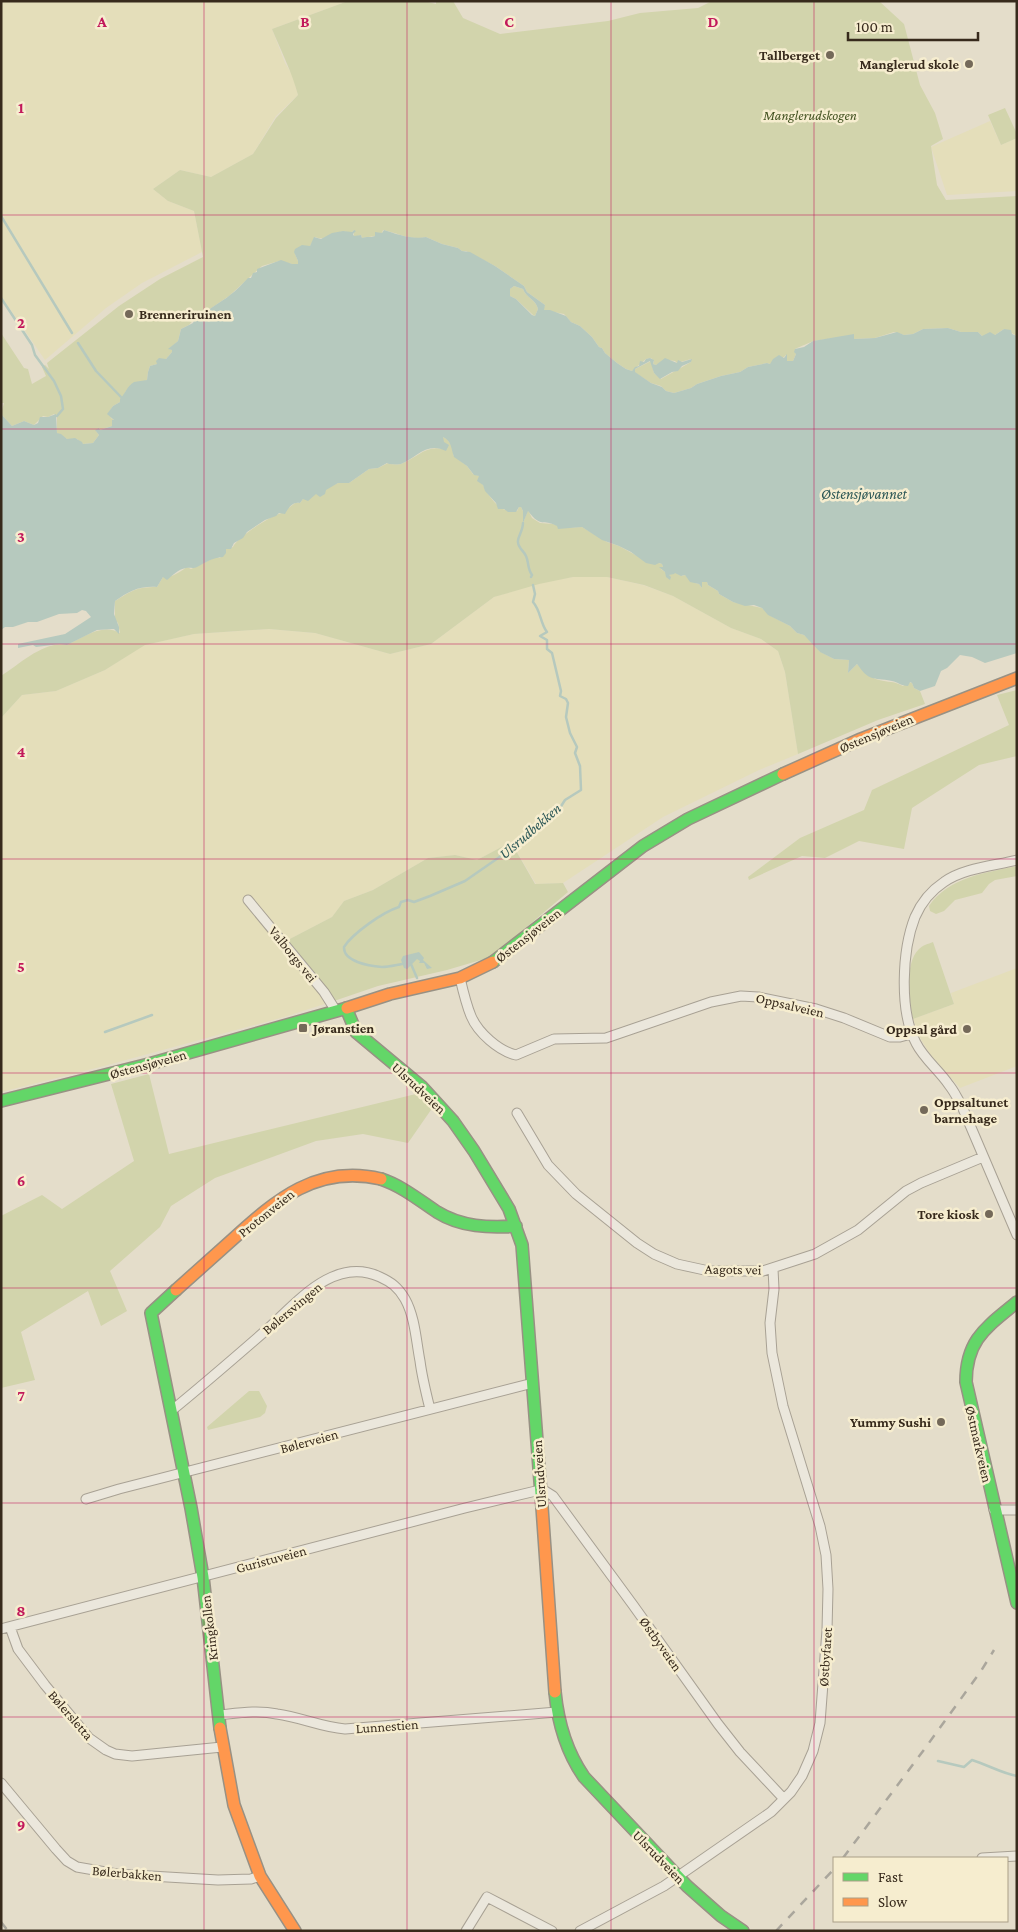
<svg xmlns="http://www.w3.org/2000/svg" width="1018" height="1932" font-family="'Crimson Pro',serif">
<style>
.farmland{fill:#e4deba}
.green{fill:#d2d4ac}
.water{fill:#b6c9be;fill-rule:evenodd}
.lines{fill:none;stroke-linecap:round;stroke-linejoin:round}
.stream{stroke:#b6c9be;stroke-width:2.5}
.street-casing{stroke:#a8a194;stroke-width:11}
.fast-casing{stroke:#989184;stroke-width:14}
.slow-casing{stroke:#989184;stroke-width:14}
.street{stroke:#ebe7dc;stroke-width:9}
.fast{stroke:#63d668;stroke-width:11}
.slow{stroke:#ff974d;stroke-width:11}
.rail{stroke:#aaa69c;stroke-width:2.5;stroke-dasharray:9 9;stroke-linecap:butt}
.grid{fill:none;stroke:#c2185b;stroke-width:1;stroke-opacity:0.55}
.poi-dot{fill:#746959;stroke:#f6edcf;stroke-width:2}
.labels{text-anchor:middle;dominant-baseline:central;stroke-width:5;stroke-linejoin:round;paint-order:stroke}
.poi-label{font-size:14px;font-weight:bold;fill:#372a1c;stroke:#f6edcf;text-anchor:end}
.park-label{font-size:14px;font-style:italic;fill:#445322;stroke:#f6edcf}
.street-label{font-size:14px;fill:#372a1c;stroke:#f6edcf}
.water-label{font-size:15px;font-style:italic;fill:#2b5756;stroke:#f6edcf}
.grid-label{font-size:16px;text-anchor:middle;font-weight:bold;fill:#c2185b;stroke:#f6edcf;stroke-width:5;stroke-linejoin:round;paint-order:stroke}
</style>
<rect width="100%" height="100%" fill="#e4ddca"/>
<path class="farmland" d="M1,1H348L272,29L285,63L293,76L298,95L276,116L253,154L211,177L180,170L153,189L168,201L194,211L202,252L142,283L106,308L45,360L1,296Z
M990,121L1001,145L1017,138V191L947,195L931,147Z
M573,577H607L643,585L673,596L731,628L761,639L778,651L785,672L798,754L759,770L663,817L563,883L536,884L511,842L477,860L455,855L428,858L373,890L344,901L332,917L284,942L334,1001L284,1017L104,1066L1,1092V718L22,695L56,691L105,670L144,645L194,634L269,629L315,633L390,654L431,644L494,597L539,583Z
M1017,968V1066L960,1088L930,1054L920,1038L913,1019L954,1004L951,993Z"/>
<path class="green" d="M348,1H424L436,4V1H453L463,18L500,34L608,21L640,13L698,8L712,1H879L904,24L920,85L935,113L943,139L931,146L937,185L946,200L1017,196V336L1004,329L995,335L982,336L978,332H961L948,328L923,329L913,334L904,335L894,332L875,338L854,339L852,336C839,337 827,339 814,341C810,342 800,347 795,349L796,354L793,361H787L786,355L784,357L770,364L767,363L748,367L740,372L721,376L697,384L691,388L674,393L666,391L661,386L651,383L634,372L635,369L651,361L654,373L661,379L691,362V359L677,363L675,361L667,360L656,365L653,364L654,361L651,358L646,359L632,371L626,369L617,363L605,353L602,348L599,347L592,337L580,326L571,322L564,314L543,310L545,305L527,292L524,286L495,266L466,251H462L458,248L442,244L426,237C413,241 397,233 383,230L382,233H375V236L362,238L361,235L354,237V230L352,232C345,232 341,231 335,233C327,235 324,241 315,237L310,246L295,254L298,261V264H292L279,261L262,266L229,296L204,313L202,318H195L189,325L181,329L178,341L169,349L173,350L172,352L166,359H161L157,364L150,366L148,372L147,380L126,391L120,402L113,406L109,412L111,418L114,420L112,421V426L100,430H99L100,428L96,431L99,435L93,443L83,444L77,439H67L57,433V416L54,414L48,417L43,416L34,425L24,421L12,426L1,414L4,403H1V333L24,368L28,369L32,384L46,376L42,367L45,365L49,369L47,363L119,306L160,279L203,257L194,211L168,201L153,189L180,170L211,177L253,154L276,118L298,95C292,72 281,51 272,29Z
M1005,108L1017,134V138L1001,145L988,115Z
M514,286L523,289C526,298 536,299 538,309L535,316L533,315L516,299L510,296V289Z
M443,437L447,439L454,449L453,455L467,466L473,474L479,476C485,491 498,515 517,511L519,507H521L523,511V523L528,510L532,518L540,523L553,524L565,528L582,527L607,542L619,546L641,558L662,564L663,567L661,569L669,575L675,572L682,576L685,575L695,583L699,584L702,588V582H707L708,585L718,591L719,594L733,602L762,608L771,616L790,626L797,633L804,635L817,646L819,651L834,659L849,660L848,673L857,664C862,670 870,678 879,680C889,683 892,680 903,686L909,682L912,683L914,688L920,691L925,704L878,720L798,754L785,672L778,651L761,639L731,628L673,596L644,585L607,577H573L539,584L494,597L431,644L390,654L315,633L269,629L194,634L145,645L105,670L56,691L22,695L1,718V676C20,664 45,640 67,645C84,637 102,623 120,633L118,623L115,620V601C132,591 135,587 157,587L163,577C171,578 180,572 187,567L191,569L216,557L220,558L226,549L233,547C236,538 273,514 282,513L295,503H300L303,499L338,483H349L369,469L378,468L388,463L389,464C393,464 397,465 401,464C417,458 425,445 443,449Z
M1017,690V756L979,765L912,808L904,849L859,841L825,858L802,856L749,880L748,877L800,838L864,810L872,790L1009,725L997,695Z
M511,842L535,884L563,883L568,892L491,957L447,970L378,986L334,1001L284,942L332,917L344,901L373,890L428,858L455,855L477,860Z
M1017,866V876L995,880L989,884L982,893L955,900L944,911L936,914L930,911L929,906C949,877 985,873 1017,866Z
M933,942L954,1004L913,1019C909,1002 904,963 919,949C923,945 928,944 933,942Z
M149,1074L169,1154L416,1094L433,1107L408,1143L363,1134L316,1141L215,1178L171,1206L160,1227L110,1271L127,1311L101,1326L88,1291L21,1332L35,1380L1,1388V1216L42,1195L62,1209L134,1161L111,1084Z
M249,1391H259L267,1406L265,1413L260,1417L208,1430L207,1427Z"/>
<path class="water" d="M384,230C396,234 413,240 426,237L442,244L458,248L462,251L470,252L495,266L524,286L527,292L545,305L544,310H550L566,316L571,322L580,326L592,337L599,347L602,348L605,353L617,363L626,369L632,371L635,367L639,366L640,361L644,362L646,359L650,358L654,360L653,364L656,365L665,358L677,363L678,360L682,362L692,359L691,362L682,366L678,371L672,372L660,379L654,373L650,361L635,369V372L651,383L662,387L666,391L674,393L691,388L697,384L721,376L740,372L748,367L767,363L770,364L773,359L779,355L784,358L787,354V361H793L796,354L794,352L795,349L804,347L813,341L854,334V339L875,338L897,332L904,335L913,334L923,329L948,328L961,332H978L982,336L990,332L995,335L1004,329L1011,330L1012,334L1017,336V653L985,663L972,657L960,655L947,668L941,671L935,686L920,691L914,688L912,683L910,682L908,686C901,686 898,682 892,681C871,677 870,682 857,664L848,673L849,660L834,659L820,652L804,635L797,633L790,626L768,615L762,608L754,605L745,606L733,602L719,594L718,591L708,585L707,582H702V588L699,584L690,582L685,575L681,576L675,573L674,574L669,575L671,577L670,580L666,577L665,572L659,567H663L662,564L659,563L655,565L646,563L631,552L619,546L602,540L582,527L558,529L557,526C542,518 542,529 528,511L523,523V511L521,507H519L516,512H508L504,509H498L496,503L485,491L483,485L477,481L479,476L474,475L467,466L454,457C451,449 452,441 443,437L444,442L449,445L446,451C427,441 416,458 401,464C397,465 393,464 389,464L387,463L378,468L369,469L349,483H338L326,490L325,494L320,497L316,494L308,501L303,499L300,503C293,501 288,508 285,514L279,513L276,516L265,520L247,532L243,538L234,543L231,549H226V553L223,557C212,558 206,562 197,567C193,569 190,567 186,568C178,569 172,576 167,580L163,577L157,587C138,586 130,591 115,601L114,614L119,627V634L114,629L97,630L67,645L60,644L36,647L33,645L18,648V644L65,634L91,617L86,611L82,610L77,613L59,614L37,622H28L13,627H5L1,630V414L12,426L24,421L34,425L38,423L40,417H48L56,414L57,433L61,434L67,439L75,438L82,442L83,444L93,443L99,435L95,430L99,428L100,430L112,426V420H114L107,414L113,406L120,402V399C125,394 127,386 134,382C138,381 143,381 147,380L148,372L150,366L157,364L156,361L159,358L166,359L172,352V350L168,349L178,341L181,329L193,323L195,318H202C206,309 222,302 230,295C236,291 242,284 248,278H251L253,273L257,272V269L281,260L292,264H298V261L294,252L295,249L302,245L310,246L314,237L321,239L332,233L343,231L352,232L354,230L356,231L353,234L354,236L361,235L362,238C367,236 370,238 375,236V232L382,233ZM514,286L523,289C526,298 536,299 538,309L535,316L532,315L516,299L510,296V289Z
M419,952L424,958L423,960L432,968L427,969L424,963H419L420,961L417,959L407,969L404,968L401,960L403,956Z"/>
<g class="lines">
<path class="stream" d="M1,216L72,333
M1,298L32,345L35,355L54,381L61,396L63,409L57,416
M78,343L96,371L121,397
M523,523C523,531 517,538 518,542C518,548 524,551 526,556C529,562 527,568 532,575L531,577
M402,964C396,965 389,967 382,967C370,966 343,962 344,947C353,933 383,912 399,907L401,902L408,900L414,902L430,896L465,881L521,842L524,836L539,827L552,814L558,811L565,800L581,790L580,766L575,753L577,747L570,733L566,717L568,703L566,699L560,696L561,691L552,653L547,649V640L540,636L547,632C540,623 541,611 533,602L535,594L533,585
M411,964L417,978
M105,1032L152,1015
M938,1761L964,1767L972,1760C988,1765 1001,1773 1017,1776"/>
<defs>
<path id="street" d="M1017,860C993,866 964,868 944,882C932,890 921,903 915,917C902,950 899,1011 916,1043C924,1059 939,1070 949,1085C954,1091 957,1098 961,1104L1017,1235
M248,900L324,992L336,1011
M460,978C463,991 466,1004 471,1016C478,1033 499,1051 516,1055L554,1039L606,1038L711,1002L741,996L758,997L816,1009L844,1018L890,1037H900L911,1034
M517,1113L548,1165L576,1194L637,1243L654,1254L677,1264L709,1271H763L815,1254L858,1230L906,1191L921,1183L983,1157
M171,1411C203,1385 233,1359 264,1332C295,1305 333,1255 380,1277C391,1282 398,1287 405,1299C415,1317 416,1340 420,1361C422,1377 426,1393 430,1409
M86,1499L119,1489L533,1383
M994,1510H1017
M10,1627L18,1649L45,1685L89,1738L106,1750L115,1754L132,1756L222,1747
M1,1629L465,1508L540,1490L545,1491L553,1496L633,1605L718,1724L740,1752L784,1799
M219,1715C239,1713 258,1710 277,1714C300,1717 321,1727 345,1729L557,1712
M1,1783L56,1849L67,1861L77,1867L117,1874L218,1880L251,1879L260,1876
M982,1858L1017,1856
M466,1931L487,1897L552,1931
M580,1931L664,1886L771,1812L791,1792L802,1776L813,1751L820,1723L827,1630L828,1589L826,1555L820,1526L783,1406L772,1353L770,1323L774,1289L773,1269"/>
<path id="fast" d="M493,962L643,846L688,819L783,774
M346,1008L356,1032L422,1087L453,1121L474,1151L509,1209L522,1245L542,1507
M1,1101L149,1064L347,1008
M381,1179C402,1186 419,1200 437,1212C461,1227 489,1228 516,1226
M176,1290L151,1313L191,1508L203,1577L220,1728
M1017,1302C987,1327 966,1339 966,1382L1017,1603
M555,1692C558,1723 566,1751 584,1777L687,1886L721,1916L743,1931"/>
<path id="slow" d="M783,774L861,739L1017,678
M347,1008L390,994L460,978L493,962
M176,1290C195,1273 214,1256 233,1239C276,1200 317,1164 381,1179
M542,1507L555,1692
M220,1728L234,1805L260,1876L295,1931"/>
</defs>
<use href="#street" class="street-casing"/>
<use href="#fast" class="fast-casing"/>
<use href="#slow" class="slow-casing"/>
<use href="#street" class="street"/>
<use href="#fast" class="fast"/>
<use href="#slow" class="slow"/>
<path class="rail" d="M843,1858L926,1747L981,1671L994,1650
M1,1922L8,1931
M776,1931L834,1869"/>
</g>
<path class="grid" d="M204,1V1931M407,1V1931M611,1V1931M814,1V1931M1,215H1017M1,429H1017M1,644H1017M1,859H1017M1,1073H1017M1,1288H1017M1,1503H1017M1,1717H1017"/>
<g class="poi-dot">
<circle cx="830" cy="55" r="5"/>
<circle cx="969" cy="64" r="5"/>
<circle cx="129" cy="314" r="5"/>
<rect x="298" y="1023" width="10" height="10" rx="2.5"/>
<circle cx="967" cy="1029" r="5"/>
<circle cx="924" cy="1110" r="5"/>
<circle cx="989" cy="1214" r="5"/>
<circle cx="941" cy="1422" r="5"/>
</g>
<g class="labels">
<g class="poi-label">
<text x="820" y="55">Tallberget</text>
<text x="959" y="64">Manglerud skole</text>
<text x="139" y="314" text-anchor="start">Brenneriruinen</text>
<text x="313" y="1028" text-anchor="start">Jøranstien</text>
<text x="957" y="1029">Oppsal gård</text>
<text x="934" y="1102" text-anchor="start">Oppsaltunet<tspan x="934" dy="16">barnehage</tspan></text>
<text x="979" y="1214">Tore kiosk</text>
<text x="931" y="1422">Yummy Sushi</text>
</g>
<g class="park-label">
<text x="810" y="115">Manglerudskogen</text>
</g>
<g class="street-label">
<text transform="translate(876 733) rotate(-23)">Østensjøveien</text>
<text transform="translate(528 935) rotate(-38)">Østensjøveien</text>
<text transform="translate(293 954) rotate(51)">Valborgs vei</text>
<text transform="translate(790 1005) rotate(13)">Oppsalveien</text>
<text transform="translate(148 1064) rotate(-15)">Østensjøveien</text>
<text transform="translate(419 1088) rotate(43)">Ulsrudveien</text>
<text transform="translate(266 1213) rotate(-39)">Protonveien</text>
<text transform="translate(733 1269) rotate(1)">Aagots vei</text>
<text transform="translate(292 1308) rotate(-40)">Bølersvingen</text>
<text transform="translate(309 1441) rotate(-15)">Bølerveien</text>
<text transform="translate(979 1444) rotate(77)">Østmarkveien</text>
<text transform="translate(539 1474) rotate(-94)">Ulsrudveien</text>
<text transform="translate(271 1559) rotate(-15)">Guristuveien</text>
<text transform="translate(209 1628) rotate(-97)">Kringkollen</text>
<text transform="translate(661 1644) rotate(55)">Østbyveien</text>
<text transform="translate(825 1657) rotate(-86)">Østbyfaret</text>
<text transform="translate(71 1715) rotate(49)">Bølersletta</text>
<text transform="translate(387 1726) rotate(-4)">Lunnestien</text>
<text transform="translate(659 1857) rotate(46)">Ulsrudveien</text>
<text transform="translate(127 1873) rotate(5)">Bølerbakken</text>
</g>
<g class="water-label">
<text x="864" y="494">Østensjøvannet</text>
<text transform="translate(530 831) rotate(-41)">Ulsrudbekken</text>
</g>
</g>
<g class="grid-label">
<text x="102" y="27">A</text>
<text x="305" y="27">B</text>
<text x="509" y="27">C</text>
<text x="713" y="27">D</text>
<text x="21" y="113">1</text>
<text x="21" y="328">2</text>
<text x="21" y="542">3</text>
<text x="21" y="757">4</text>
<text x="21" y="972">5</text>
<text x="21" y="1186">6</text>
<text x="21" y="1401">7</text>
<text x="21" y="1616">8</text>
<text x="21" y="1830">9</text>
</g>
<rect width="1018" height="1932" fill="none" stroke="#372a1c" stroke-width="5"/>
<rect x="833" y="1857" width="175" height="65" fill="#f6edcf" stroke="#aa9f87"/>
<rect x="843" y="1873" width="25" height="8" fill="#63d668" stroke="#aa9f87"/>
<text x="878" y="1882" font-size="15" fill="#372a1c">Fast</text>
<rect x="843" y="1898" width="25" height="8" fill="#ff974d" stroke="#aa9f87"/>
<text x="878" y="1907" font-size="15" fill="#372a1c">Slow</text>
<path d="M848 32v8h130v-8" fill="none" stroke="#372a1c" stroke-width="2.5"/>
<text x="856" y="32" font-size="15" fill="#372a1c" stroke="#f6edcf" stroke-width="4" paint-order="stroke">100 m</text>
</svg>
